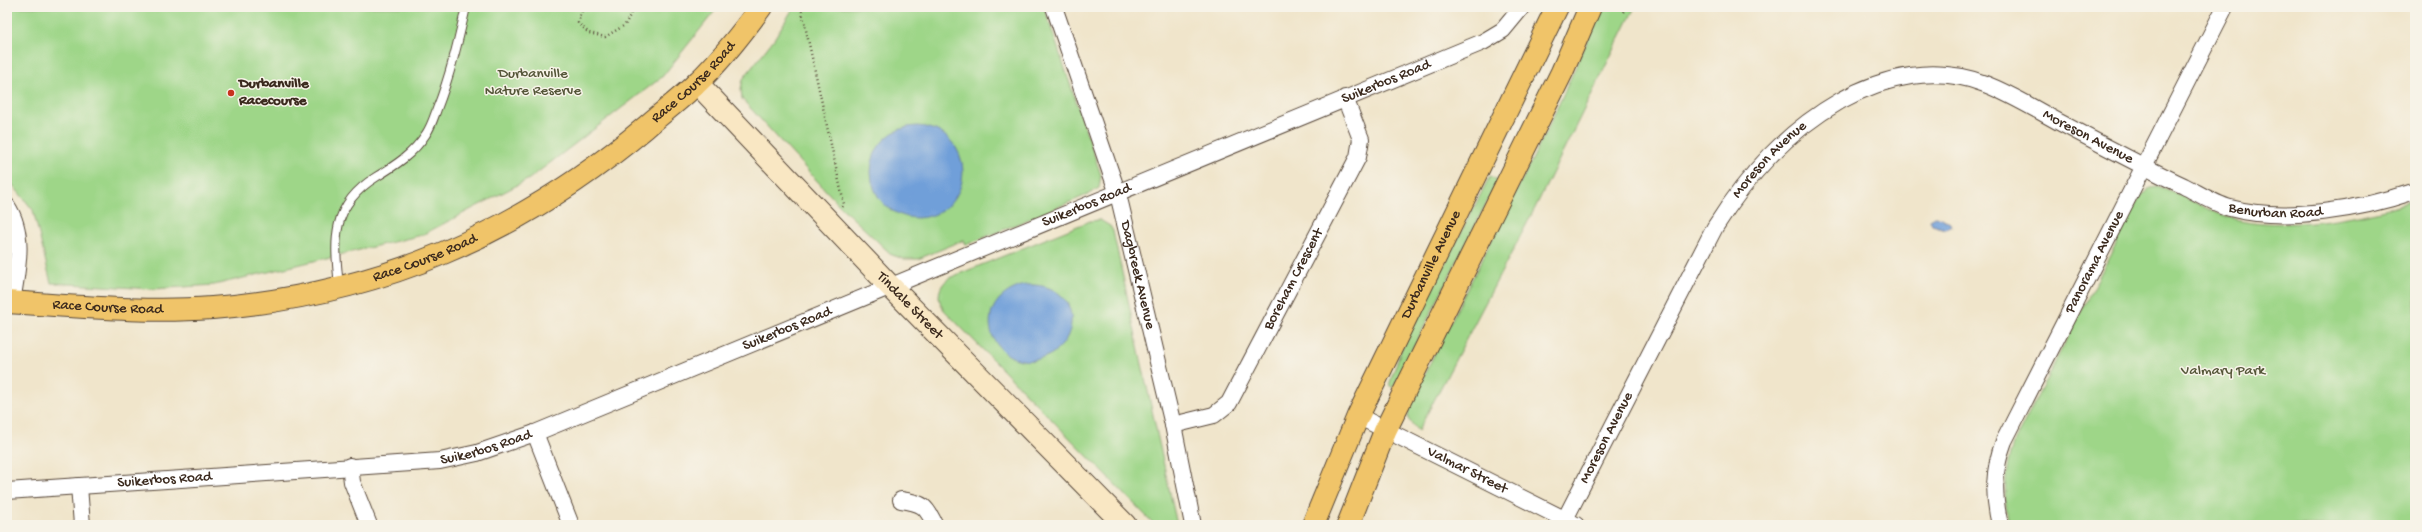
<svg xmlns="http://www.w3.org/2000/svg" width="2422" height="532" font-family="'Gochi Hand',sans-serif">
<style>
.green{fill:#9ed688;stroke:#6c8053}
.water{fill:#709fd9;stroke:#56647c}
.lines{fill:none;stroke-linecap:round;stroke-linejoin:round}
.service-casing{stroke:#564638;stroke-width:10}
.minor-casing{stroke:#564638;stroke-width:18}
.secondary-casing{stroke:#564638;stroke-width:24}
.primary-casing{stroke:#564638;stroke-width:24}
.path{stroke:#564638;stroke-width:2.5;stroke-dasharray:1 3;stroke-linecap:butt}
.service{stroke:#fff;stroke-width:8}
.minor{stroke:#fff;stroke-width:16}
.secondary{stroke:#f9e7c3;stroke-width:22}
.primary{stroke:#f0c469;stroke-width:22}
.poi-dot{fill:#c8321e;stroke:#f7f3e8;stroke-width:1.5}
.labels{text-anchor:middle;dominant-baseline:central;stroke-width:3;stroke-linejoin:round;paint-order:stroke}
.park-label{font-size:15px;fill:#545538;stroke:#f7f3e8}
.street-label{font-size:15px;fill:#3b2a1e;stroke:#f7f3e8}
.poi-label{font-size:15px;font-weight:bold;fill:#3b2a1e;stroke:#f7f3e8;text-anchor:start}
</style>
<rect width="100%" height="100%" fill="#f7f3e8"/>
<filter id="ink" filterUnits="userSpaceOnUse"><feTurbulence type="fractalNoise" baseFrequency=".025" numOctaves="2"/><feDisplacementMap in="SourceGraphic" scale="8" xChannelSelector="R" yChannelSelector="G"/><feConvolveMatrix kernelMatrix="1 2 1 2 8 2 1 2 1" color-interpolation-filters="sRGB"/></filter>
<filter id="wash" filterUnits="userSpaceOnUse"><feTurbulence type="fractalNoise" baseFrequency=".012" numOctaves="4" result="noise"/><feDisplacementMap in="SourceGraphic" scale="16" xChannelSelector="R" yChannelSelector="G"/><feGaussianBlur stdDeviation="0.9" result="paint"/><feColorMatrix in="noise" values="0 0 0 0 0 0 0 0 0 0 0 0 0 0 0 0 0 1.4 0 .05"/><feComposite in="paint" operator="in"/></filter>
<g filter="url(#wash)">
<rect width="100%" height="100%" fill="#f0e5cb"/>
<path class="green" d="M7,7H718L662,77L529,179L422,235L214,285L153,289L51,283L33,210L7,178Z
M794,7H1044L1101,175L1099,188L1087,195L966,245L964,240L918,259H904L892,255L842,208L742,99L741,89L743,79L774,39Z
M1603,7H1635L1535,208L1418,431L1408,419L1409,405L1547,130Z
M1490,176L1498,180L1393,388L1389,385L1401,350Z
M2157,187L2164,188C2186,197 2206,210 2228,217C2282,233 2363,217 2415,200V525H2009C2003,496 2004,472 2013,444L2141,195L2150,188Z
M1100,220L1110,226L1113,231L1177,525H1155L944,310C936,298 938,287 949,278L1090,221Z"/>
<path class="water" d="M871 172a46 46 0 1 1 92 0a46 46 0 1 1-92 0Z
M1937,216L1950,223L1951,227L1946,229L1932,225L1930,220Z
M1025,285C1087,281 1083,352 1035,360C989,367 967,300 1025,285Z"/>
</g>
<g filter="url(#ink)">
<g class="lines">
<defs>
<path id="service" d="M339,286C334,239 331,205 376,177C396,165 413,154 426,134C431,127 434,117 437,109C450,76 458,42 466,7"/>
<g id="minor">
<path id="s1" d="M1054,7L1118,194L1173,425L1193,525"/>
<path d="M7,206C26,235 17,270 12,302"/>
<path id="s2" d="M1358,416L1576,525"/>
<path id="s3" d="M1173,425L1214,415L1229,403L1358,157L1361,139L1345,98"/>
<path d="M535,433L571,525"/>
<path d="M350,466L352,482L369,525"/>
<path d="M79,486L82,525"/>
<path id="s4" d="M7,491L440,461L477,453L535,433L1483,42L1503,30L1522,7"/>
<path d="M901,500C923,503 926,506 935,525"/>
<path id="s5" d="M1562,525L1715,227C1748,175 1786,132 1840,101C1884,76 1936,65 1985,84C2011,94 2035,109 2059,122C2101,144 2141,166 2184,186C2198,193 2215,204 2230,208C2285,223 2362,209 2415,191"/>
<path id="s6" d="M2000,525C1993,495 1993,470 2004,441L2225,7"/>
</g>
<g id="secondary">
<path id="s7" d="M697,83L890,286L1125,525"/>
</g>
<g id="primary">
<path id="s8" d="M7,302C75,306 144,313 212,308C378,295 519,234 646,127C663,112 682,98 698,82C721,60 742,33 761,7"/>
<path id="s9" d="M1313,525L1358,416L1557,7"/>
<path d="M1348,525L1385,431L1562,72L1590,7"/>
</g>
</defs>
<use href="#service" class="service-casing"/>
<use href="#minor" class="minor-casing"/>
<use href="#secondary" class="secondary-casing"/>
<use href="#primary" class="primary-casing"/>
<path class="path" d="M583,7L578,23L589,33L605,37L625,25L634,7
M801,7L844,204L842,208
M1623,12L1626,7"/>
<use href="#service" class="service"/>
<use href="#minor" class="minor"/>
<use href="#secondary" class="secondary"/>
<use href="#primary" class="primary"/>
</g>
</g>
<circle class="poi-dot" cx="231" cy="93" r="4"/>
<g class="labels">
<g class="park-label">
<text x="533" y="74">Durbanville<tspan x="533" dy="17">Nature Reserve</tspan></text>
<text x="2223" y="371">Valmary Park</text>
</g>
<g class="street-label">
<text stroke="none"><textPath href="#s8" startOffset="749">Race Course Road</textPath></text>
<text stroke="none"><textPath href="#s4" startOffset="1454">Suikerbos Road</textPath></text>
<text stroke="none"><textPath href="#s5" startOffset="781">Moreson Avenue</textPath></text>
<text stroke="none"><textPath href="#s5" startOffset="422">Moreson Avenue</textPath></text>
<text stroke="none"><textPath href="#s4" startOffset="1130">Suikerbos Road</textPath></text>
<text stroke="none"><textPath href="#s5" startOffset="986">Benurban Road</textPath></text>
<text stroke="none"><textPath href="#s8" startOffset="425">Race Course Road</textPath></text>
<text stroke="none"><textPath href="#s6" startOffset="286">Panorama Avenue</textPath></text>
<text stroke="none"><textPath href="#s9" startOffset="286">Durbanville Avenue</textPath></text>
<text stroke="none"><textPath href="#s1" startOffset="281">Dagbreek Avenue</textPath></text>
<text stroke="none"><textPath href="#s3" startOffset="201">Boreham Crescent</textPath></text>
<text stroke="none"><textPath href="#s7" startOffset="308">Tindale Street</textPath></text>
<text stroke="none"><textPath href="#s8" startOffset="101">Race Course Road</textPath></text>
<text stroke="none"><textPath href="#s4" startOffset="806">Suikerbos Road</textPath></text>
<text stroke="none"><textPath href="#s5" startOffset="98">Moreson Avenue</textPath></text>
<text stroke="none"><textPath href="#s4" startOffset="482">Suikerbos Road</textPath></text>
<text stroke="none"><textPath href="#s2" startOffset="122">Valmar Street</textPath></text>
<text stroke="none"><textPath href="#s4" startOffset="158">Suikerbos Road</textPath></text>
</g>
<g class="poi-label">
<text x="239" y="84">Durbanville<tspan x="239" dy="17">Racecourse</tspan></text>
</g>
</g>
<rect width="2422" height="532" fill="none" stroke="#f7f3e8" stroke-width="24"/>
</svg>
